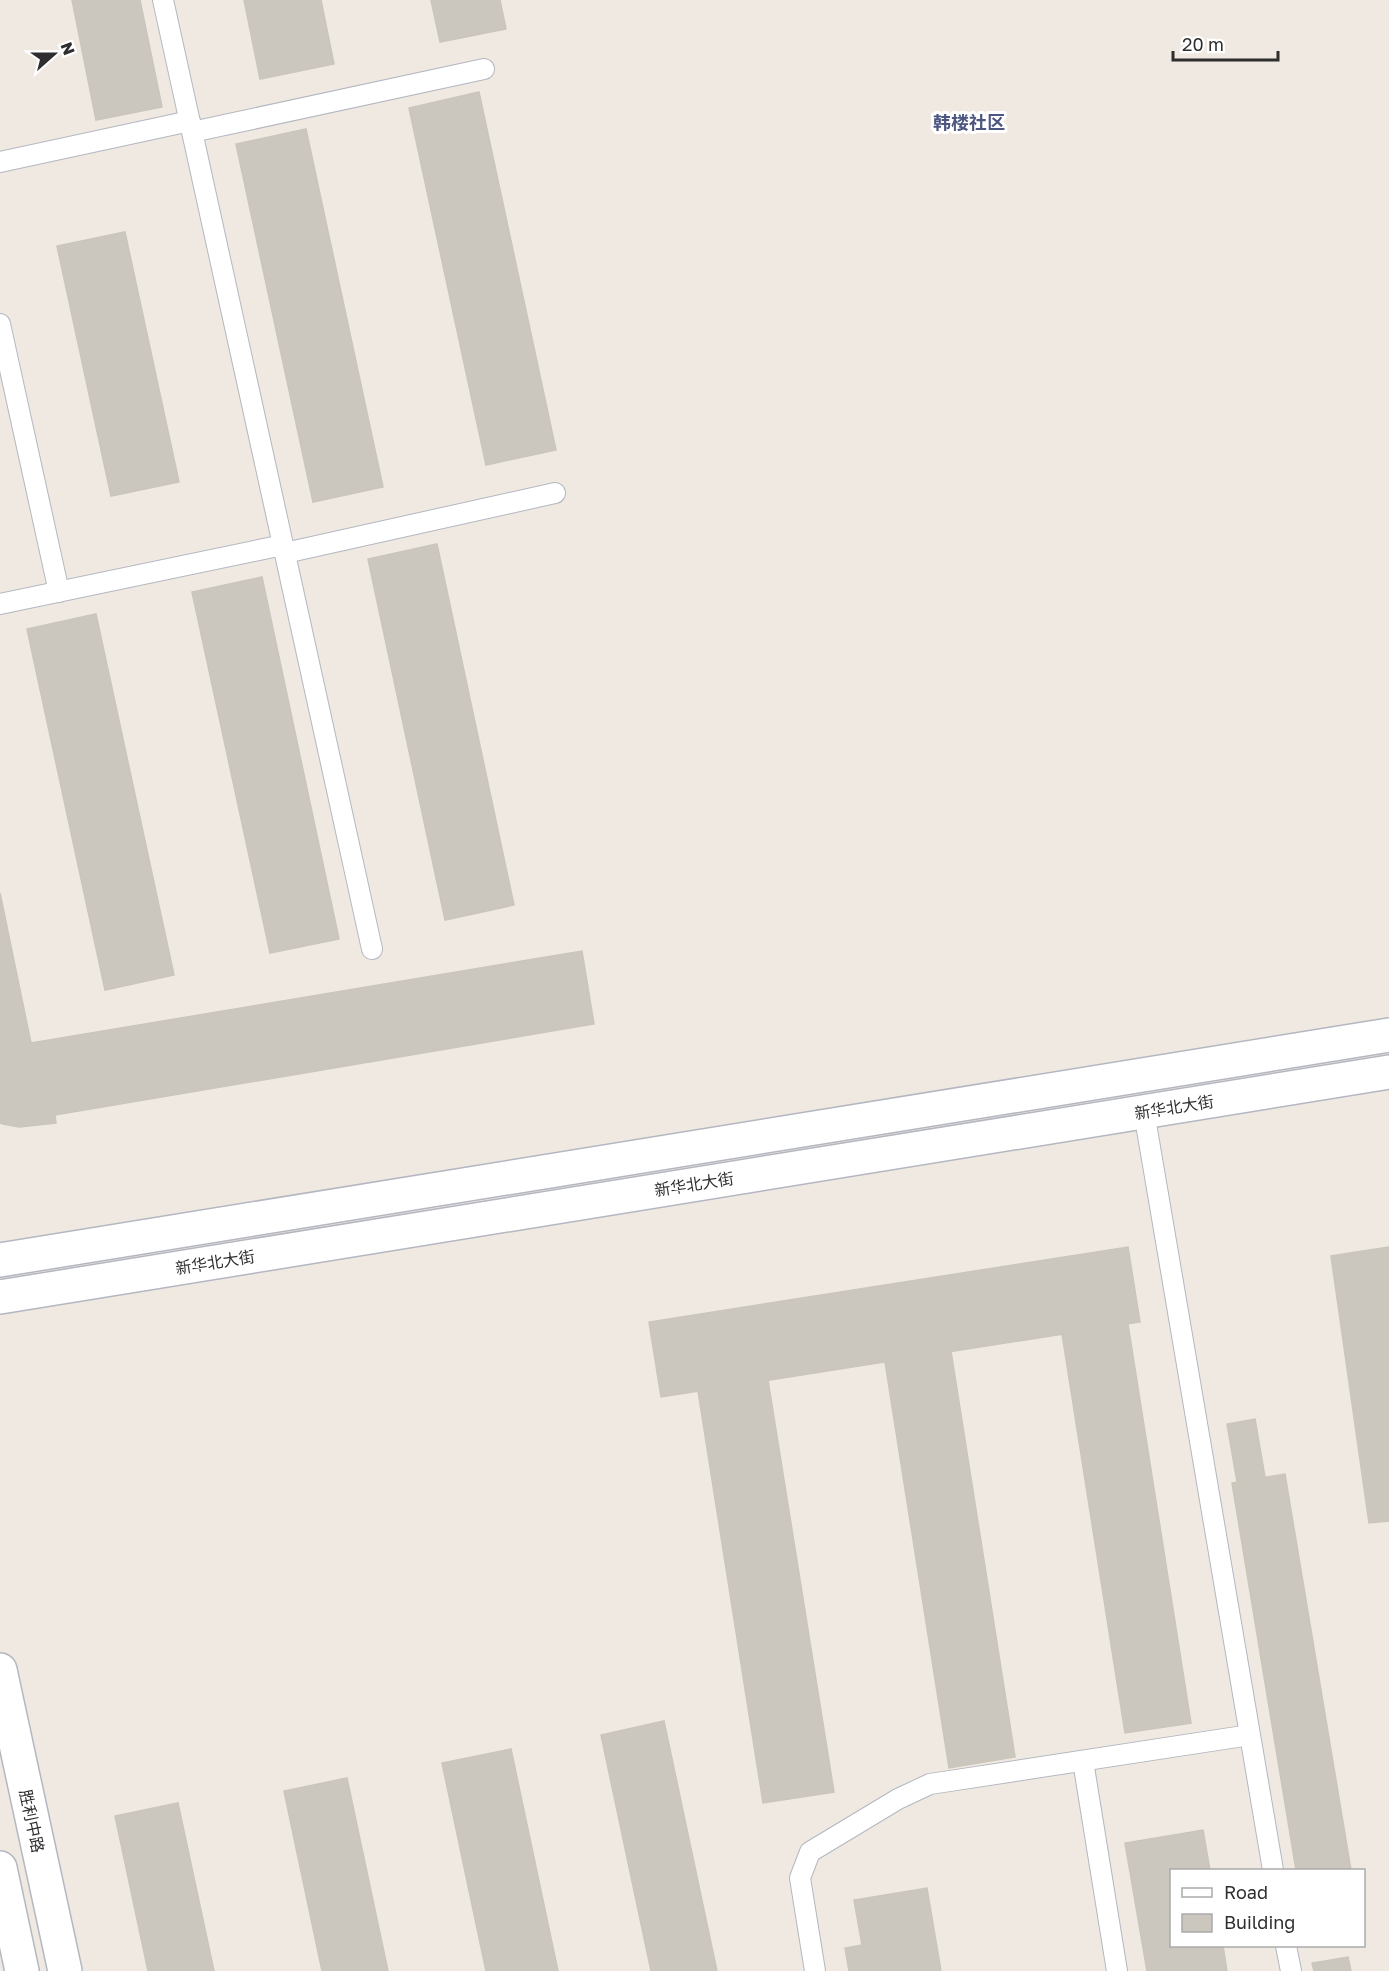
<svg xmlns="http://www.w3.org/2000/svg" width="1389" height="1971" font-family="'Golos Text','Noto Sans SC',sans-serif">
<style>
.building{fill:#cbc7bf;stroke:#cbc5ba;stroke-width:1.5}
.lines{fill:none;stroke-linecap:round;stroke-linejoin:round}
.lane-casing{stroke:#b4b7c1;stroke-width:22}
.secondary-casing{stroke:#b4b7c1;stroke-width:36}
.lane{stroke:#fff;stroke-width:20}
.secondary{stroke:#fff;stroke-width:33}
.labels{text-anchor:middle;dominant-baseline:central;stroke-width:6;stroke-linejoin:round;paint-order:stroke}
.street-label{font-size:16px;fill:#2e2e2e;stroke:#fff}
.neighbourhood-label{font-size:18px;font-weight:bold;fill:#4d5680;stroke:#fff}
</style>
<rect width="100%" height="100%" fill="#efe9e1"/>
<path class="building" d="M72,0H140L162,107L96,120Z
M244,0H321L334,64L260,79Z
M431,0H500L506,29L440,42Z
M479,92L556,450L486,465L409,108Z
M306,129L383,487L313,502L236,144Z
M125,232L179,482L111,496L57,246Z
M437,544L514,905L445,920L368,559Z
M262,577L339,939L270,953L192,592Z
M96,614L174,975L105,990L27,629Z
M0,893L31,1043L582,951L594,1024L55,1115L56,1123L19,1127L3,1124L0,1123Z
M1128,1247L1140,1322L661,1397L649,1322Z
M1389,1247V1521L1369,1523L1331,1256Z
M1128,1324L1191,1723L1125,1733L1062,1334Z
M951,1351L1015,1757L949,1768L885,1362Z
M768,1380L834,1792L763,1803L698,1391Z
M1255,1419L1265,1477L1237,1482L1227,1424Z
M1285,1474L1351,1870H1296L1232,1483Z
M664,1721L717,1971H651L601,1735Z
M511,1749L558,1971H486L442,1763Z
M347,1778L388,1971H322L284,1791Z
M178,1803L214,1971H148L115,1816Z
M1203,1830L1210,1870H1172V1946H1223L1227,1971H1147L1125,1843Z
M927,1888L941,1971H849L845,1948L862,1945L854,1900Z
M1348,1957L1351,1971H1314L1312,1963Z"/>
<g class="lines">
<defs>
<path id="lane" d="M163,0L372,949
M192,132L484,69
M0,162L190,121
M0,324L59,592
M285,553L555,493
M0,604L283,545
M1144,1112L1273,1870
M1083,1761L1117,1971
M1286,1946L1291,1971
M815,1971L800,1878L810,1852L898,1799L930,1784L1250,1735"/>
<path id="secondary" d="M0,1260L1389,1035
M0,1297L1389,1072
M0,1670L65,1971
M0,1868L22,1971"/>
</defs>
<use href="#lane" class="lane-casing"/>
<use href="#secondary" class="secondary-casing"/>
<use href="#lane" class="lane"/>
<use href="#secondary" class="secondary"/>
</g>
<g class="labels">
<g class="street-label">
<text transform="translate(1174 1107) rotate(-9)">新华北大街</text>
<text transform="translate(694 1184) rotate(-9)">新华北大街</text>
<text transform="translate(215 1262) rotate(-9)">新华北大街</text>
<text transform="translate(32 1821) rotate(78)">胜利中路</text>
</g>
<g class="neighbourhood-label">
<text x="969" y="122">韩楼社区</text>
</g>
</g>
<rect x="1170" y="1869" width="195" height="78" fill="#ffffff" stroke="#ababab" stroke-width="1.5"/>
<rect x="1182" y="1888" width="30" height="9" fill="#ffffff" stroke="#ababab" stroke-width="1.5"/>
<text x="1224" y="1899" font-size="18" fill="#2e2e2e">Road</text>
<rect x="1182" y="1914" width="30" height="18" fill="#cbc7bf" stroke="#ababab" stroke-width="1.5"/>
<text x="1224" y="1929" font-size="18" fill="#2e2e2e">Building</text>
<g transform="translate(54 54) rotate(69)" stroke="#ffffff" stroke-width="4.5" paint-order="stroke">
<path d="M0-4.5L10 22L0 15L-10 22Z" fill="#2e2e2e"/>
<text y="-9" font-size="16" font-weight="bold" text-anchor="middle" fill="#2e2e2e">N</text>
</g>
<path d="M1173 51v9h105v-9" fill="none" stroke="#2e2e2e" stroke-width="3"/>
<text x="1182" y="51" font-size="18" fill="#2e2e2e" stroke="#ffffff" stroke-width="4.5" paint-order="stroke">20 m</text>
</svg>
